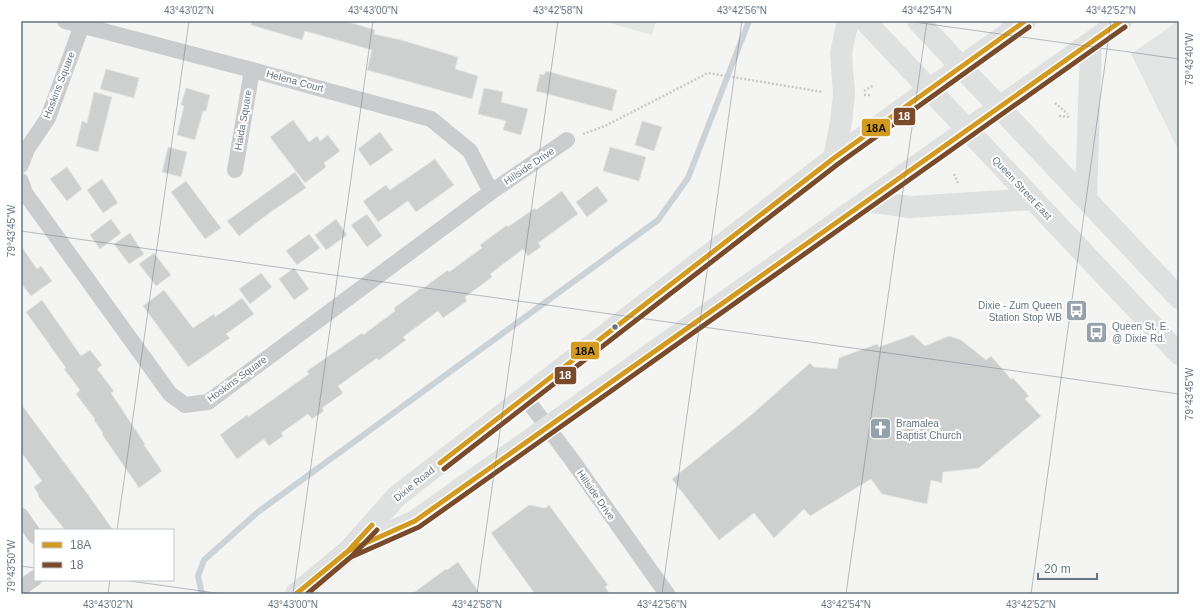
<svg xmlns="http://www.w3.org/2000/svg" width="1200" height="615" font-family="Helvetica,sans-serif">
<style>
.built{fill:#e3e4e4}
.green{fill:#e4e7e1}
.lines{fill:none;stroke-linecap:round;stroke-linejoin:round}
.stream{stroke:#ccd3d6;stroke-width:6}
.building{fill:#cecfcf;stroke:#e4e4e3}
.path{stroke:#c9cac9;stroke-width:2.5;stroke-dasharray:2 2;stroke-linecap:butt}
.street{stroke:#cacccd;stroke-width:16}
.secondary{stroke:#dfe0e0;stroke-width:22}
.primary{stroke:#dfe0e0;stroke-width:22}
.bus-1-casing{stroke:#fff;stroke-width:8}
.bus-2-casing{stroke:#fff;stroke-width:8}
.bus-1{stroke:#d29a20;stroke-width:5}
.bus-2{stroke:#7a4b2a;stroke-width:5}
.ticks{fill:none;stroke:#657482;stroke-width:1;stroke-opacity:0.45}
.bus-dot{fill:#657482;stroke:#fff;stroke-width:1.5}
.labels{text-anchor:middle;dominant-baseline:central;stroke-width:4;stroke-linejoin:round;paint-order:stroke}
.street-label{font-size:10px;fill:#657482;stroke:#fff}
.poi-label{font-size:10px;fill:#657482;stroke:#fff;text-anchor:start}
.line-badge{stroke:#fff;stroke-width:1.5}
.badge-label{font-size:11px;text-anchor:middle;font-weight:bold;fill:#fff}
.pale-badge-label{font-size:11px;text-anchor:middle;font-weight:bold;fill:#111}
.neatline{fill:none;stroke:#657482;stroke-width:1.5}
.ticks-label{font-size:10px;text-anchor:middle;fill:#657482}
</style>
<rect width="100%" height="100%" fill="#f4f4f3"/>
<path class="built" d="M1178,21H1179V151L1131,54Z"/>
<path class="green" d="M603,21H656L652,35Z"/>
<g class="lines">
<path class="stream" d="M202,594L198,576L204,560L258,512L658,220L688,178L749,21"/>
</g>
<path class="building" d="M252,21H345L375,30L374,34L401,40L458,57L455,69L478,76L472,99L367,70L372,50L305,31L302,40L251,25Z
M106,69L139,78L134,98L100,89Z
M546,71L617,90L612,111L536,91L540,74L544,75Z
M186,88L210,95L206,111H203L195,140L177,135L184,106L181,105Z
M484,88L503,92L501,102L528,109L521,135L503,130L506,121L478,114Z
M94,92L112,97L98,152L76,146L82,121L87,123Z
M293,120L309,142L317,136L320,141L328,135L340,151L324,163L326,167L305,183L270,137Z
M642,121L662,127L654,151L635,145Z
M380,132L393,150L370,166L358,149Z
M168,147L187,152L181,177L162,172Z
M610,147L646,157L639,181L603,171Z
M435,159L454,185L416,212L408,201L378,222L363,201L386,185L390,190Z
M67,167L82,189L67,201L50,179Z
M295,172L306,188L272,211L239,236L227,221Z
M102,179L118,203L103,213L87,190Z
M186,181L221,228L205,239L171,192Z
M597,186L608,201L587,217L576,202Z
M562,191L578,214L538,243L541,247L528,256L523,249L490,274L492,277L465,297L467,301L443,318L438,311L403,337L406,340L379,360L377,358L338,386L343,393L322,408L324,411L312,419L308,414L281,433L283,436L269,446L264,439L237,459L220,435L247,415L248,417L309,374L307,371L362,333L363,335L395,311L394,308L421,288L422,289L448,270L449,272L482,248L480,245L507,225L508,227L535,208L536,210Z
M367,214L382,236L367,247L351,225Z
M111,219L121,233L100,249L90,235Z
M336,219L347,235L326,250L315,235Z
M130,233L144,254L129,264L114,244Z
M309,234L320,248L297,265L286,251Z
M21,246L37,269L41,266L52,281L31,296L21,283Z
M154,253L171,275L156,286L139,264Z
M294,268L309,289L294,300L279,279Z
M261,273L272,287L250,304L239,289Z
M164,290L193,328L214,314L215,317L242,298L254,314L226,334L230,338L188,367L143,306Z
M42,300L81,356L90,350L102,365L97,369L114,391L111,393L145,444L144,445L162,471L139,488L102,434L103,433L94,420L95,419L76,394L80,390L64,369L66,368L26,312Z
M913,335L925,346L949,336L961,340L986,360L991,356L1011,379L1013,378L1029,396L1025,399L1041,416L979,468L943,472L942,483L931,480L927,504L882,494L871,479L810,516L804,509L774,538L754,513L719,540L672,479L750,416L810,363L814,367L837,369L839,358L877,344L879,347Z
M21,404L89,496L113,530H65L38,496L39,495L34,487L42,481L21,452Z
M529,505L545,508L549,505L608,585L605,587L610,594H535L491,533Z
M458,562L480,594H412L446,569L447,570Z"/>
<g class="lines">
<path class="path" d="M864,91L874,85
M864,95H872
M1055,103L1068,114
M1059,116L1069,117
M583,134L605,126L708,73L823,92
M954,174L958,183"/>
<path class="street" d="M65,21L252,70L431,119L470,151L491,192
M21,165L27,149L48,118L82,25
M235,170L252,70
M21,181L25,193L170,394L185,405L208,402L491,192L567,140
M525,397L572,460L667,594
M21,516L35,536
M21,588L35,578"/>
<path class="secondary" d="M348,551L415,521L1121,21
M296,594L348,551L397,496L834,158L1025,21"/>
<path class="primary" d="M865,21L1179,354
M918,21L1179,298
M834,158L841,122L844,94L841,53L848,21
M1086,199L1091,43
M866,201L910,207L1033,199"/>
<defs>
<path id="bus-1" d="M440,463L834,158L1025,21
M348,551L415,521L1121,21
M296,594L348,551L372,525"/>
<path id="bus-2" d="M444,469L838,164L1029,27
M351,557L419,527L1125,27
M307,594L352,556L377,530"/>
</defs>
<use href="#bus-1" class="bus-1-casing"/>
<use href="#bus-2" class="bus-2-casing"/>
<use href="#bus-1" class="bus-1"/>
<use href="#bus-2" class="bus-2"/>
</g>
<path class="ticks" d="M907,21L1179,59M21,231L1179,394M117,530L189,21M21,566L35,568M123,580L223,594M108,594L110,580M293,594L373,21M477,594L558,21M662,594L742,21M846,594L927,21M1031,594L1111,21"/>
<defs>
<symbol id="bus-square" viewBox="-11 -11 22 22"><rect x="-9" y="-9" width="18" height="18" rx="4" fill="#97a1aa" stroke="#fff"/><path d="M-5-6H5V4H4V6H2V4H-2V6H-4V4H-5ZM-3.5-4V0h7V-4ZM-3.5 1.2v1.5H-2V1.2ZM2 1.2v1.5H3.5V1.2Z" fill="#fff"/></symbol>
<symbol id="church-square" viewBox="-11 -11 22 22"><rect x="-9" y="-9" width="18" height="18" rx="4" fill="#97a1aa" stroke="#fff"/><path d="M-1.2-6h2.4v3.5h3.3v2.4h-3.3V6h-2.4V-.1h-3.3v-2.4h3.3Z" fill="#fff"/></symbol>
</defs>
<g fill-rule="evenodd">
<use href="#bus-square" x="1064" y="298" width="25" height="25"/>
<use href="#bus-square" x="1084" y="320" width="25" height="25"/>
<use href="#church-square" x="868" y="416" width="25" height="25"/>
</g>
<circle class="bus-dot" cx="615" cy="327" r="3.5"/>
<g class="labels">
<g class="street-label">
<text transform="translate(295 81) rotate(15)">Helena Court</text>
<text transform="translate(59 85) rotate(-69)">Hoskins Square</text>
<text transform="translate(243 120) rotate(-80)">Haida Square</text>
<text transform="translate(529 166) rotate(-34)">Hillside Drive</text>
<text transform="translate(1022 188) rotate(47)">Queen Street East</text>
<text transform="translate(237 379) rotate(-36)">Hoskins Square</text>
<text transform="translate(414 484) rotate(-39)">Dixie Road</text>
<text transform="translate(596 495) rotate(55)">Hillside Drive</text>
</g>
<g class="poi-label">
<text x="1062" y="305" text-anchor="end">Dixie - Zum Queen<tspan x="1062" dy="12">Station Stop WB</tspan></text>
<text x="1112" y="326">Queen St. E.<tspan x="1112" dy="12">@ Dixie Rd.</tspan></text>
<text x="896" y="423">Bramalea<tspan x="896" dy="12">Baptist Church</tspan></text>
</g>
</g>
<g class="line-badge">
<rect x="893" y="107" width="23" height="19" rx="4" fill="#7a4b2a"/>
<rect x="861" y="118" width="30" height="19" rx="4" fill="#d29a20"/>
<rect x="570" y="341" width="30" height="19" rx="4" fill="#d29a20"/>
<rect x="554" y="366" width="23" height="19" rx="4" fill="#7a4b2a"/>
</g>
<g class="badge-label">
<text x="904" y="120">18</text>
<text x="565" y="379">18</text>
</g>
<g class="pale-badge-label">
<text x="876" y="132">18A</text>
<text x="585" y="355">18A</text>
</g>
<rect width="1200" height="615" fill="none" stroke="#ffffff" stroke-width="44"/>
<rect x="34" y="529" width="140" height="52" fill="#ffffff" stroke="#c1c7cd"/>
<rect x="42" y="542" width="20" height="6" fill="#d29a20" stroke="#c1c7cd"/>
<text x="70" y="549" font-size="12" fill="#657482">18A</text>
<rect x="42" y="562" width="20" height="6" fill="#7a4b2a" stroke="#c1c7cd"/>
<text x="70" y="569" font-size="12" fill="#657482">18</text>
<path d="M1038 573v6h59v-6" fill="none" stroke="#657482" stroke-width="2"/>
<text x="1044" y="573" font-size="12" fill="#657482" stroke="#ffffff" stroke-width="3" paint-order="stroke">20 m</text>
<rect x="22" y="22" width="1156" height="571" class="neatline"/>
<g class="ticks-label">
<text x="189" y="14">43°43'02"N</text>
<text x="373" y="14">43°43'00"N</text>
<text x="558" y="14">43°42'58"N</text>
<text x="742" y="14">43°42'56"N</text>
<text x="927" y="14">43°42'54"N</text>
<text x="1111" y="14">43°42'52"N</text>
<text transform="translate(1189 59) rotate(-90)" y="4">79°43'40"W</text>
<text transform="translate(11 231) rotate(-90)" y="4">79°43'45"W</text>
<text transform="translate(1189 394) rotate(-90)" y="4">79°43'45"W</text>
<text transform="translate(11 566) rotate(-90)" y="4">79°43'50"W</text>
<text x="108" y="608">43°43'02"N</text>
<text x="293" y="608">43°43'00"N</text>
<text x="477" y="608">43°42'58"N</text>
<text x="662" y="608">43°42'56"N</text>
<text x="846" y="608">43°42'54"N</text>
<text x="1031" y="608">43°42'52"N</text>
</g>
</svg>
